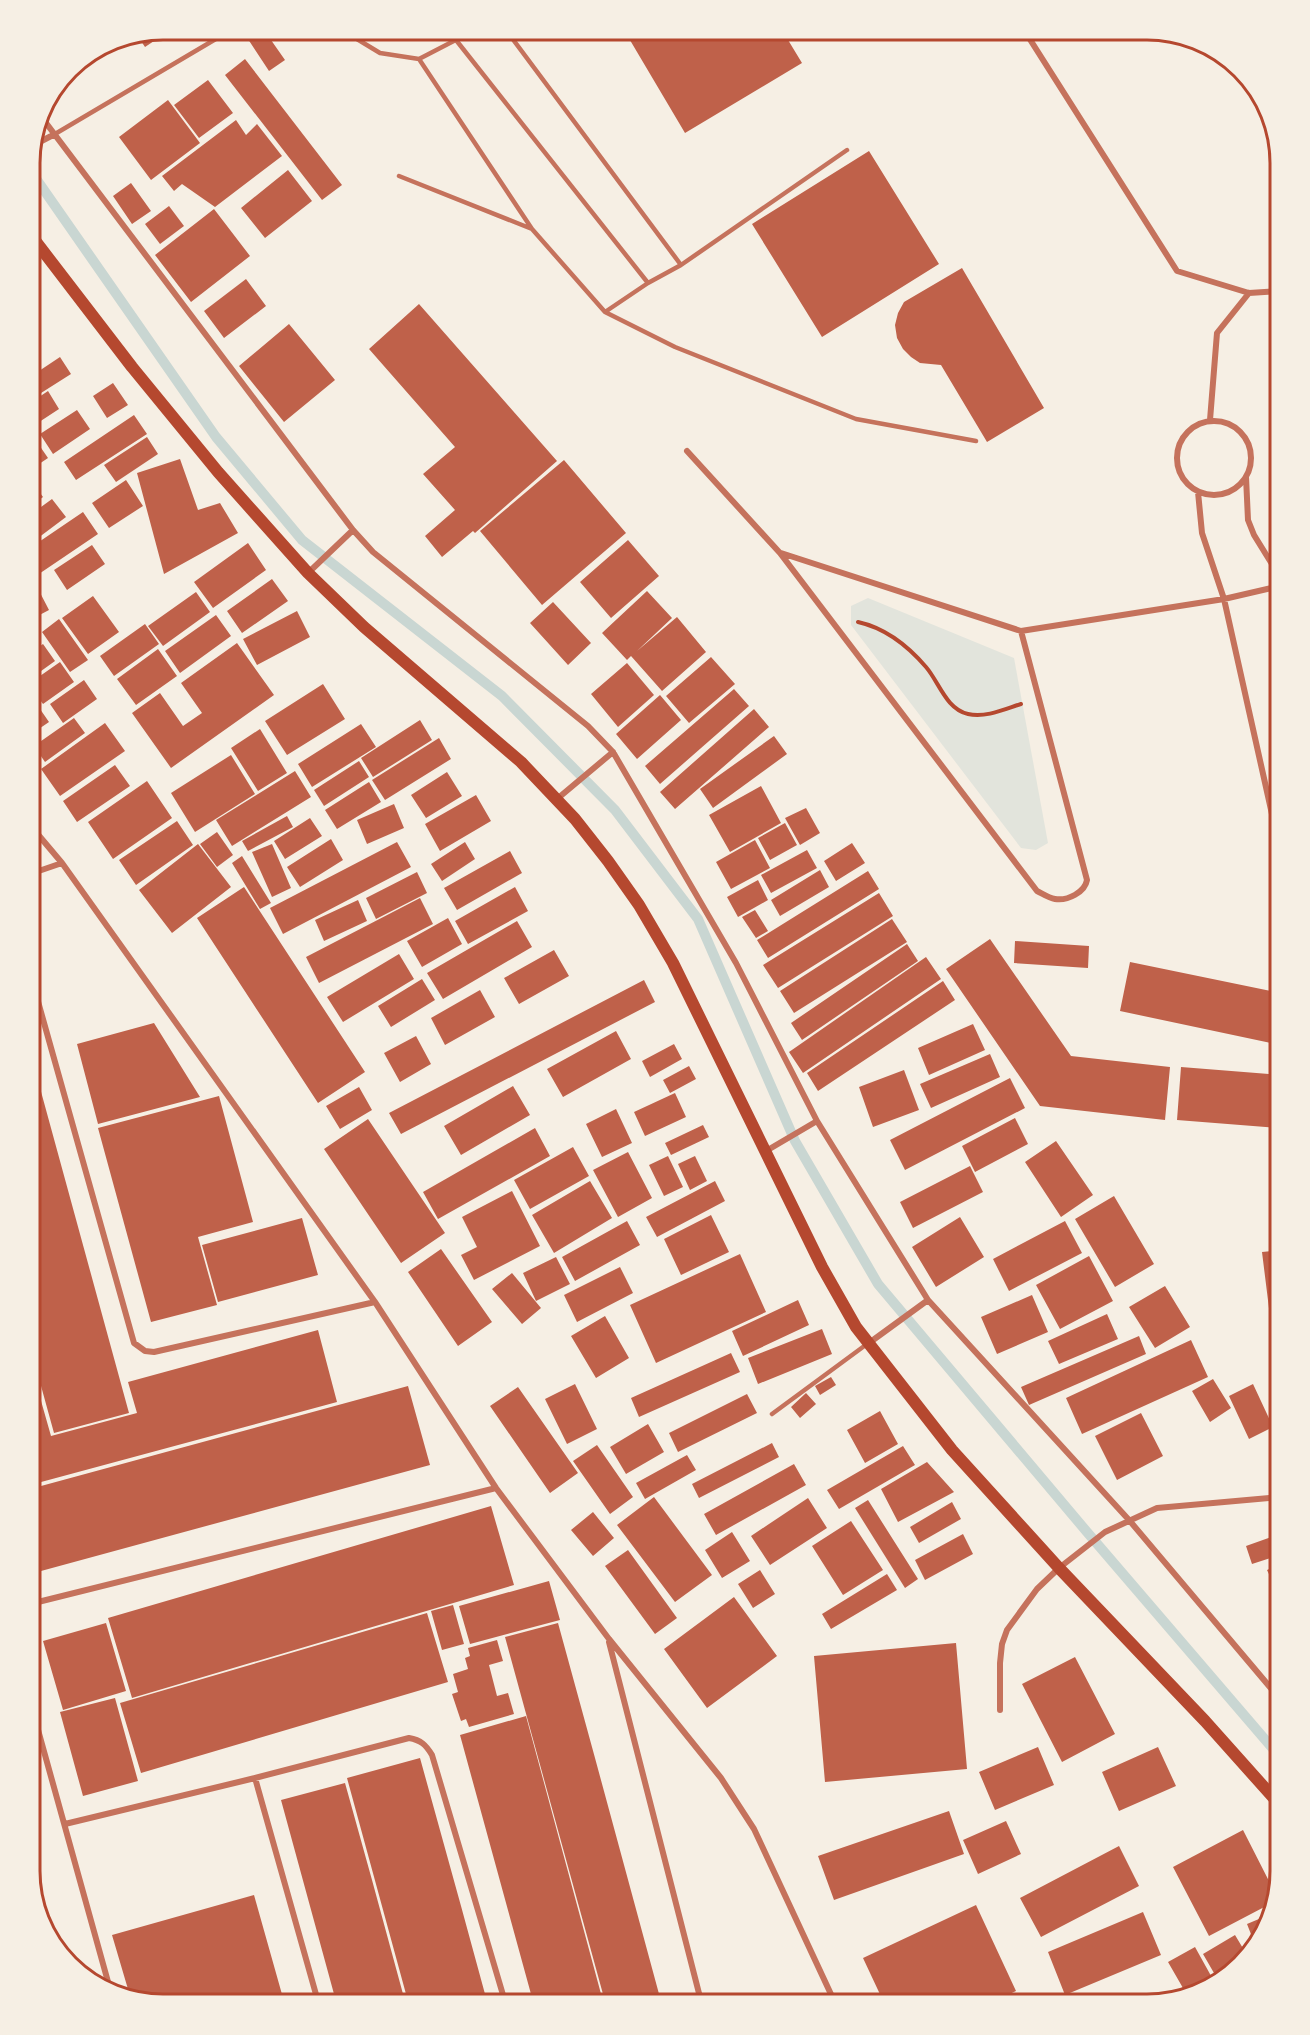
<svg xmlns="http://www.w3.org/2000/svg" width="1310" height="2035" font-family="'Space Grotesk',sans-serif">
<style>
.green{fill:#e2e4dc}
.lines{fill:none;stroke-linecap:round;stroke-linejoin:round}
.stream{stroke:#c9d6d2;stroke-width:10}
.building{fill:#bf614a}
.path{stroke:#b5482f;stroke-width:4}
.service{stroke:#c5725c;stroke-width:4.5}
.minor{stroke:#c5725c;stroke-width:6}
.secondary{stroke:#b5482f;stroke-width:12}
.rim{fill:none;stroke:#b5482f;stroke-width:3}
</style>
<rect width="100%" height="100%" fill="#f6efe4"/>
<path class="green" d="M868,598L1014,658L1048,843L1036,850L1021,848L851,625V606Z"/>
<g class="lines">
<path class="stream" d="M30,170L216,437L302,540L502,696L615,810L698,919L795,1141L878,1284L1087,1532L1280,1757"/>
</g>
<path class="building" d="M163,30H181L169,38Z
M242,30H264L285,60L269,71Z
M624,30H782L802,63L685,133Z
M157,31L160,37L145,47L137,35Z
M245,59L342,185L322,200L225,75Z
M208,80L233,113L199,138L174,105Z
M168,100L200,143L151,180L119,137Z
M236,120L246,135L257,124L282,156L215,207L182,184L174,191L162,176Z
M869,151L939,264L822,337L752,224Z
M288,170L312,201L265,238L241,208Z
M131,183L151,211L132,224L113,196Z
M169,206L184,226L160,244L145,224Z
M214,209L250,256L191,302L155,255Z
M962,268L1044,408L987,442L941,365L920,363L911,357L903,349L897,338L895,325L898,313L904,302Z
M246,279L266,306L224,338L204,311Z
M419,304L557,461L475,533L473,531L442,557L425,536L455,510L423,474L455,447L369,349Z
M289,324L335,380L284,422L239,366Z
M60,357L71,374L30,400V377Z
M113,383L128,405L107,418L93,396Z
M48,391L59,409L30,428V403Z
M77,410L90,429L53,454L40,434Z
M134,415L147,434L76,480L64,462Z
M147,437L158,454L116,482L104,465Z
M37,442L48,458L30,470V446Z
M180,459L198,510L220,503L238,533L164,574L137,473Z
M564,460L626,533L542,605L480,531Z
M30,479L43,497L30,507Z
M126,480L143,506L109,528L92,503Z
M52,499L66,517L30,544V515Z
M83,512L98,534L30,580V548Z
M628,540L659,576L611,618L580,582Z
M248,543L266,570L213,608L194,582Z
M92,545L105,564L67,590L54,570Z
M272,579L288,601L242,633L227,611Z
M35,583L49,610L32,619L30,615V585Z
M647,591L672,618L637,651L677,617L706,652L662,691L631,656L627,660L602,633Z
M196,592L210,612L163,646L148,626Z
M93,596L119,632L88,654L62,618Z
M553,602L591,643L568,665L530,623Z
M297,611L310,637L257,665L243,639Z
M216,615L231,636L180,673L165,651Z
M59,619L88,660L70,672L42,632Z
M145,624L159,644L114,676L100,656Z
M30,626L40,641L30,648Z
M237,643L274,695L171,768L132,713L160,693L183,726L202,713L181,683Z
M43,644L55,661L30,679V653Z
M158,649L177,676L136,705L117,679Z
M711,657L735,684L689,723L666,696Z
M60,662L74,682L43,704L30,686V683Z
M627,663L654,695L618,727L591,694Z
M84,680L97,699L63,723L50,704Z
M323,684L345,719L287,755L265,721Z
M734,689L749,706L660,784L645,766Z
M660,695L681,720L637,759L616,734Z
M40,709L49,722L30,735V717Z
M754,709L769,727L675,809L660,792Z
M74,718L85,733L45,762L34,746Z
M420,720L432,740L373,777L361,758Z
M105,723L125,751L60,796L41,769Z
M361,724L376,747L312,787L298,764Z
M260,729L287,773L258,791L231,748Z
M774,736L787,754L713,808L700,789Z
M439,738L451,759L385,800L372,780Z
M231,755L255,794L195,832L171,793Z
M359,761L369,777L324,806L314,790Z
M115,765L130,786L77,822L63,801Z
M295,771L311,797L232,846L216,820Z
M447,772L462,796L426,818L411,795Z
M147,781L172,818L113,859L88,822Z
M369,782L381,802L337,829L325,810Z
M761,786L781,823L730,852L709,815Z
M476,795L491,821L440,851L425,824Z
M394,804L404,828L367,844L357,820Z
M806,808L820,833L800,845L785,818Z
M287,816L293,827L248,851L242,841Z
M310,818L322,836L285,859L274,841Z
M177,821L193,845L136,885L119,860Z
M785,823L797,845L770,860L758,838Z
M217,832L233,855L217,867L200,844Z
M331,839L343,860L300,887L287,867Z
M755,840L770,868L731,889L716,862Z
M397,842L411,867L283,934L270,908Z
M465,842L475,859L442,881L431,864Z
M852,843L865,863L836,881L824,861Z
M198,844L231,887L172,933L139,890Z
M272,844L291,888L272,897L252,852Z
M807,850L817,868L771,893L761,875Z
M510,851L522,873L457,910L444,888Z
M242,856L271,903L260,909L232,863Z
M820,870L829,887L780,916L771,900Z
M868,871L879,889L768,958L757,940Z
M417,872L427,893L376,919L366,898Z
M758,880L768,900L738,917L727,897Z
M244,887L365,1072L318,1103L197,918Z
M515,887L528,911L468,944L455,921Z
M879,893L893,916L778,988L763,965Z
M420,898L433,924L319,983L306,957Z
M358,900L367,921L324,941L315,920Z
M755,910L768,931L756,938L742,917Z
M448,918L462,944L422,967L407,941Z
M892,919L907,942L794,1013L780,991Z
M517,921L532,947L443,999L427,973Z
M990,939L1071,1056L1170,1067L1165,1120L1040,1106L946,969Z
M1015,941L1089,946L1088,968L1014,963Z
M907,944L918,961L802,1040L791,1023Z
M554,950L569,976L519,1004L504,978Z
M399,954L414,979L343,1022L327,997Z
M926,957L941,979L803,1073L789,1052Z
M1130,962L1280,993V1045L1120,1011Z
M422,979L435,1000L391,1027L378,1006Z
M644,980L655,1002L401,1134L389,1113Z
M943,981L955,1000L818,1091L807,1073Z
M480,990L495,1017L445,1045L431,1018Z
M154,1023L200,1097L98,1124L77,1044Z
M973,1024L985,1050L929,1075L918,1048Z
M616,1031L631,1059L563,1097L547,1069Z
M416,1036L431,1064L400,1082L384,1053Z
M674,1044L682,1059L650,1077L642,1061Z
M990,1054L1000,1077L931,1108L920,1084Z
M31,1055L129,1413L54,1433L30,1346Z
M689,1066L696,1079L670,1093L663,1080Z
M1181,1067L1280,1075V1128L1177,1120Z
M904,1070L919,1110L873,1127L859,1087Z
M1010,1078L1025,1108L905,1170L890,1140Z
M513,1086L530,1115L461,1155L444,1126Z
M359,1087L372,1110L340,1129L326,1106Z
M675,1093L686,1117L645,1136L634,1112Z
M219,1096L253,1222L198,1237L217,1305L151,1322L98,1128Z
M616,1109L632,1143L602,1157L586,1124Z
M1015,1118L1028,1144L975,1172L962,1146Z
M368,1119L445,1233L401,1263L324,1149Z
M703,1125L709,1137L671,1155L665,1143Z
M535,1128L550,1156L438,1219L423,1192Z
M1056,1141L1093,1195L1061,1217L1025,1162Z
M573,1147L589,1176L530,1209L514,1180Z
M628,1152L652,1198L618,1217L593,1170Z
M668,1156L683,1187L664,1196L649,1165Z
M695,1156L707,1181L690,1190L678,1164Z
M970,1166L983,1192L913,1228L900,1202Z
M590,1181L612,1218L554,1253L532,1215Z
M715,1181L725,1201L657,1237L646,1217Z
M512,1191L540,1246L474,1280L461,1255L477,1247L462,1217Z
M1114,1196L1154,1264L1115,1287L1075,1219Z
M711,1215L729,1252L681,1275L664,1239Z
M960,1217L984,1257L936,1287L912,1247Z
M302,1218L318,1275L218,1302L202,1245Z
M627,1221L640,1245L575,1281L562,1257Z
M1065,1221L1082,1253L1009,1291L993,1259Z
M441,1249L492,1322L458,1346L408,1272Z
M1280,1250V1389H1279L1262,1252Z
M740,1254L766,1312L656,1363L630,1305Z
M1089,1256L1113,1301L1060,1329L1036,1285Z
M556,1257L570,1284L536,1301L523,1273Z
M620,1267L633,1293L577,1322L564,1295Z
M512,1273L541,1308L522,1324L492,1289Z
M1165,1286L1190,1327L1155,1348L1129,1307Z
M1032,1295L1048,1332L997,1354L981,1317Z
M798,1300L809,1325L743,1356L732,1331Z
M1107,1314L1118,1339L1059,1364L1048,1341Z
M605,1316L629,1358L596,1378L571,1336Z
M822,1329L832,1354L758,1384L748,1358Z
M318,1330L337,1402L30,1485V1362L51,1436L137,1413L128,1382Z
M1139,1336L1146,1354L1029,1405L1021,1387Z
M1191,1340L1208,1377L1082,1434L1066,1398Z
M731,1353L740,1372L639,1417L631,1398Z
M831,1377L836,1385L820,1395L815,1386Z
M1213,1379L1231,1408L1210,1422L1192,1391Z
M575,1384L597,1429L567,1444L545,1399Z
M1253,1384L1273,1427L1249,1439L1229,1396Z
M408,1386L430,1465L30,1574V1489Z
M518,1387L578,1473L550,1493L490,1406Z
M806,1393L816,1404L800,1418L791,1407Z
M747,1394L757,1413L678,1452L669,1433Z
M880,1411L898,1444L865,1463L847,1430Z
M1141,1413L1163,1456L1117,1480L1095,1436Z
M648,1424L664,1452L626,1474L610,1447Z
M772,1443L779,1457L699,1498L692,1484Z
M597,1445L633,1497L610,1514L573,1461Z
M903,1446L915,1465L839,1509L827,1490Z
M687,1455L696,1470L645,1499L636,1483Z
M927,1462L954,1492L898,1522L881,1489Z
M794,1464L806,1485L716,1535L704,1514Z
M654,1497L712,1575L675,1602L617,1525Z
M808,1498L827,1528L770,1565L751,1536Z
M868,1500L918,1579L905,1588L855,1508Z
M952,1502L961,1519L919,1543L910,1527Z
M491,1506L514,1585L132,1698L108,1618Z
M593,1512L614,1538L593,1556L571,1530Z
M851,1521L883,1570L843,1595L812,1546Z
M732,1532L750,1561L722,1578L705,1550Z
M963,1534L973,1554L925,1580L915,1560Z
M1280,1534V1555L1252,1564L1246,1546Z
M628,1550L677,1618L655,1634L605,1566Z
M1280,1564V1597L1267,1570Z
M760,1570L775,1594L753,1608L738,1584Z
M887,1574L897,1590L831,1629L822,1614Z
M549,1581L560,1620L470,1644L459,1606Z
M734,1597L777,1656L707,1708L664,1649Z
M453,1605L464,1644L442,1650L431,1611Z
M427,1613L448,1682L141,1773L120,1703Z
M106,1623L126,1691L63,1710L43,1641Z
M558,1623L595,1758L662,2005H606L542,1772L505,1637Z
M497,1640L503,1661L489,1665L497,1696L508,1693L514,1714L469,1727L466,1719L461,1721L452,1694L458,1692L453,1674L468,1669L465,1658L470,1656L468,1648Z
M956,1643L967,1769L825,1782L814,1656Z
M1075,1657L1115,1734L1062,1762L1022,1684Z
M115,1698L138,1781L83,1796L60,1712Z
M526,1716L550,1805L604,2005H534L460,1735Z
M1038,1747L1054,1785L995,1810L979,1772Z
M1158,1747L1176,1786L1119,1811L1102,1772Z
M420,1758L461,1906L488,2005H409L347,1778Z
M345,1783L372,1880L406,2005H337L281,1800Z
M949,1811L964,1854L834,1900L818,1856Z
M1006,1821L1021,1854L978,1874L963,1840Z
M1243,1830L1274,1891L1270,1904L1209,1936L1173,1867Z
M1119,1846L1139,1886L1041,1937L1020,1898Z
M36,1887L40,1902L51,1938L44,1931L34,1888Z
M254,1895L285,2005H155L130,1996L112,1935Z
M976,1905L1016,1991L986,2005H885L863,1958Z
M1143,1912L1161,1955L1065,1995L1048,1952Z
M1266,1916L1258,1945L1256,1947L1247,1924Z
M1235,1935L1247,1955L1218,1980L1203,1954Z
M1195,1947L1215,1983L1206,1991L1187,1995L1168,1962Z"/>
<g class="lines">
<path class="path" d="M858,622C885,628 908,646 926,667C939,682 946,709 968,714C986,718 1005,709 1021,704"/>
<path class="service" d="M342,30L380,53L419,59L475,30
M506,30L681,265
M456,40L648,283
M419,59L532,229L605,312L675,347L856,419L976,441
M55,134L231,30
M399,176L532,229
M605,312L648,283L681,265L847,150
M772,1414L867,1344"/>
<path class="minor" d="M1024,30L1177,271L1249,293L1280,291
M40,115L353,530L373,552L588,726L613,752L736,963L817,1121L928,1300L1129,1520L1280,1699
M32,146L55,134
M1210,420L1217,333L1249,293
M1177 458a37 37 0 1 1 74 0a37 37 0 1 1-74 0Z
M687,451L780,553L1037,891C1043,894 1049,898 1055,899C1068,901 1085,892 1087,880L1021,631
M1246,477L1248,520L1254,535L1280,577
M1198,492L1202,533L1224,599L1280,850
M781,553L1021,631L1224,599L1280,586
M308,573L353,530
M557,799L613,752
M30,825L62,863L375,1302L496,1488L609,1639L721,1778L754,1829L836,2005
M30,874L62,863
M30,973L134,1343L145,1351L154,1352L375,1302
M766,1151L817,1121
M869,1343L928,1300
M30,1604L496,1488
M609,1642L702,2005
M30,1701L110,1989
M1000,1710V1663L1002,1644L1007,1630L1037,1589L1059,1568L1105,1532L1157,1508L1280,1497
M255,1778L319,2005
M65,1824L255,1778L409,1738C421,1740 426,1745 432,1755L506,2005"/>
<path class="secondary" d="M30,234L132,367L218,472L308,573L364,627L521,762L575,819L608,861L639,905L673,963L822,1267L856,1327L952,1450L1059,1568L1205,1721L1280,1805"/>
</g>
<path d="M0 0H1310V2035H0ZM163 40H1147A123 123 0 0 1 1270 163V1871A123 123 0 0 1 1147 1994H163A123 123 0 0 1 40 1871V163A123 123 0 0 1 163 40Z" fill="#f6efe4" fill-rule="evenodd"/>
<path class="rim" d="M163 40H1147A123 123 0 0 1 1270 163V1871A123 123 0 0 1 1147 1994H163A123 123 0 0 1 40 1871V163A123 123 0 0 1 163 40Z"/>
</svg>
